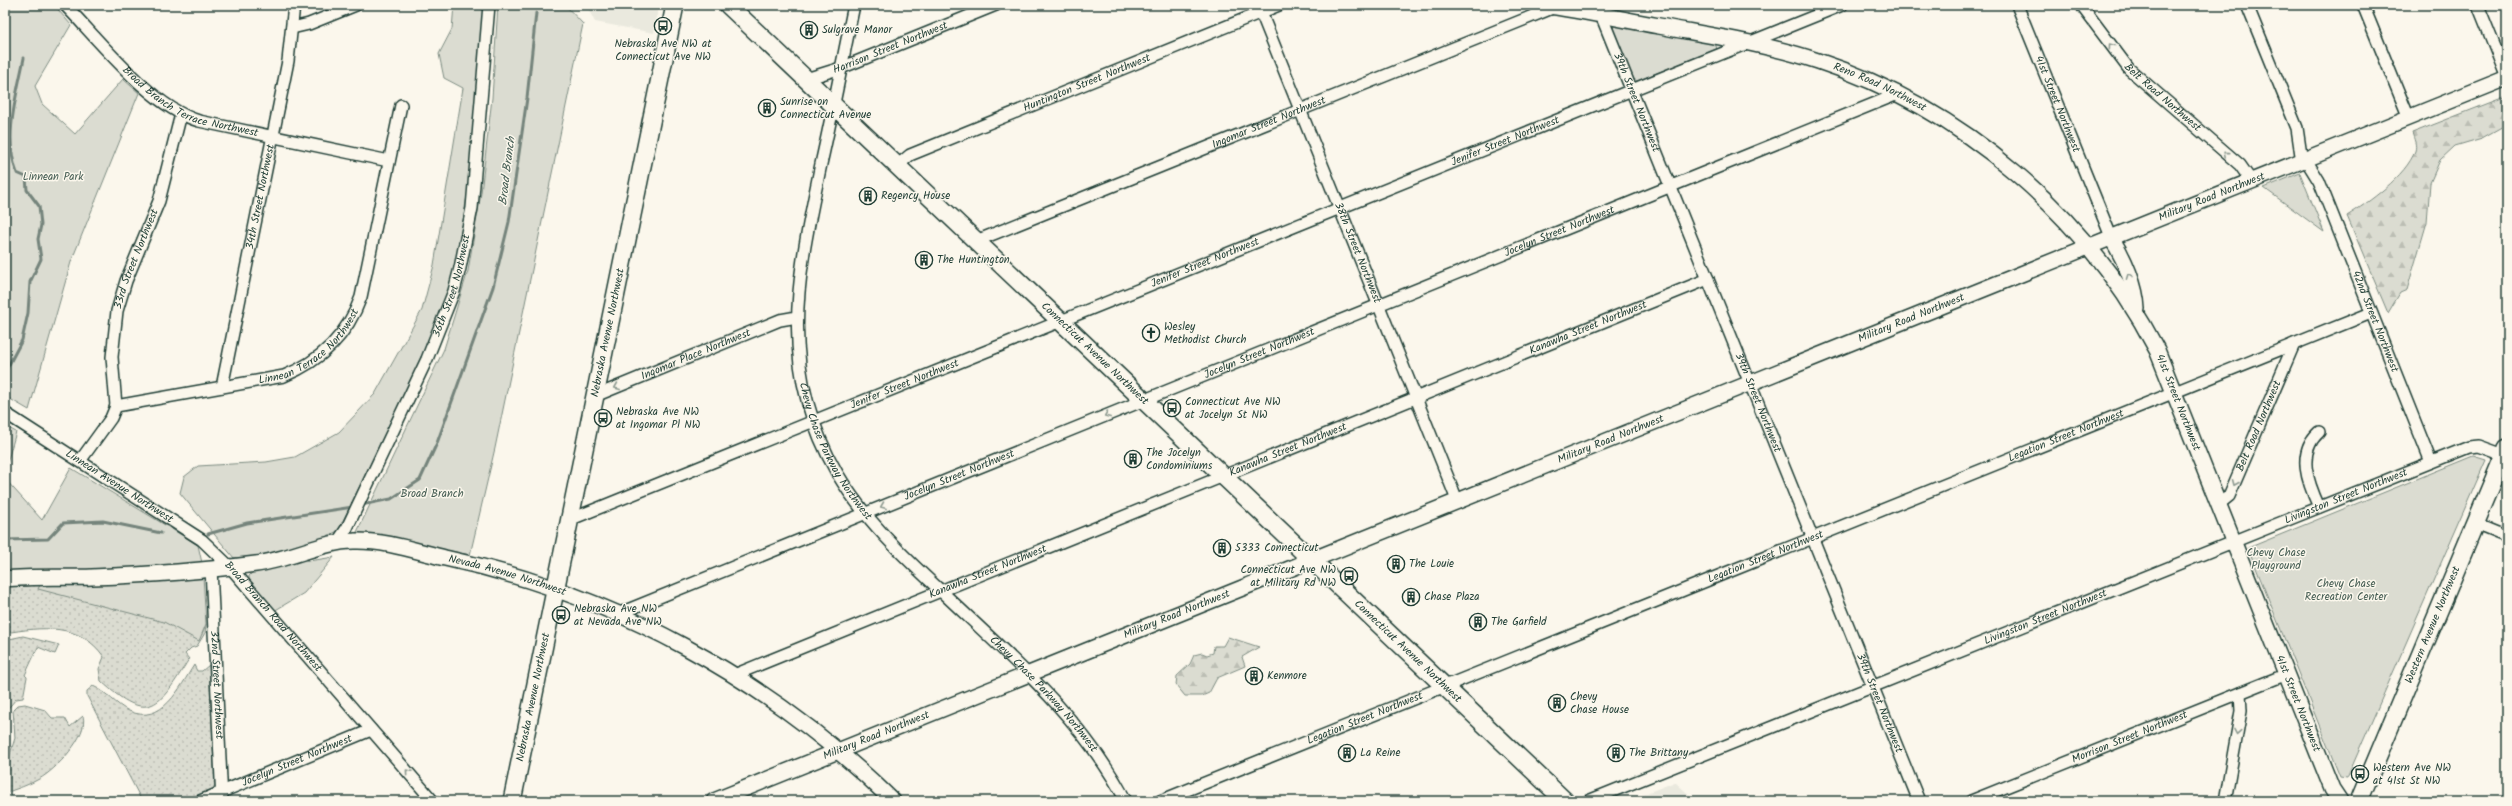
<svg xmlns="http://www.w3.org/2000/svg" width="2512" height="806" font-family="Kalam,sans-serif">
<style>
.built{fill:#eae9de}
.grass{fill:url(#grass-dots);stroke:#7d8c82}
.forest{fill:url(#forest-firs);stroke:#7d8c82}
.park{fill:#dbdcd1;stroke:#7d8c82}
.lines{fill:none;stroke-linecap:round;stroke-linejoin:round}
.stream{stroke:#74847b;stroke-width:3}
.street-casing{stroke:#1f3d34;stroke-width:14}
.secondary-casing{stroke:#1f3d34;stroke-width:18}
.primary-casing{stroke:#1f3d34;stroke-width:20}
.street{stroke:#fbf7ec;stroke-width:11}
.secondary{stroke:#fbf7ec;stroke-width:15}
.primary{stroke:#fbf7ec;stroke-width:17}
.oneway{stroke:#8d9a90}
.labels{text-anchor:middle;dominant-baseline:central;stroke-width:3;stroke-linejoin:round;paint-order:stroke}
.poi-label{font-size:11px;fill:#1f3d34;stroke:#fbf7ec;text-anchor:start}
.street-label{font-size:11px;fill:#1f3d34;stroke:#fbf7ec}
.park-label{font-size:11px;fill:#455d53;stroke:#fbf7ec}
.water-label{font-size:12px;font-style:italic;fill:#425b52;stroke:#fbf7ec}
</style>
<defs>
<pattern id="grass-dots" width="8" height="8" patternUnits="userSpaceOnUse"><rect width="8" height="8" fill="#dbdcd1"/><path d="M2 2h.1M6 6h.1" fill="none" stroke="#bcbeb4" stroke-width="1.8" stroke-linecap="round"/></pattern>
<pattern id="forest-firs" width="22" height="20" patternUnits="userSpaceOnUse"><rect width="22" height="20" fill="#dbdcd1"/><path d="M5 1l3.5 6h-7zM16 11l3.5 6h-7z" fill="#bcbeb4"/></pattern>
</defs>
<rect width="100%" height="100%" fill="#fbf7ec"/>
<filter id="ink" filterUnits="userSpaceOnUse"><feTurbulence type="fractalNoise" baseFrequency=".025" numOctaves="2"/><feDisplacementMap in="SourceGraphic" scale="8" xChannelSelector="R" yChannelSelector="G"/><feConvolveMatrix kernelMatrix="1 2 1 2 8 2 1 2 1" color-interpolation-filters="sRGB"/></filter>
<g filter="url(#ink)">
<path class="built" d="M586,5H659L654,33L595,22Z
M1675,782L1696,801H1626Z"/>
<path class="grass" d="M41,583L206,624L205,633L197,646L191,648L185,654L189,659C160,706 149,726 101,681L99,669L104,657C80,622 41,627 5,633V587Z
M23,636L59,645L55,654L38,647L25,675L27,677L23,698L16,699L5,712V640Z
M194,665L197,671H202L209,665L215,785C207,804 159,801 142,801L87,696V691L93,686C107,692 116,705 129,711C162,726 180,687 194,665Z
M25,704L45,710L52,718H65L70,727L83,716C89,735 56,770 39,779C29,785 16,789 5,793V770L15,738L13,710L18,705Z"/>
<path class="forest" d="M2507,96V124L2482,138L2455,146L2440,160L2430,183L2427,222L2407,290L2400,293L2388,313L2347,216C2369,202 2406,176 2415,151C2417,145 2414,139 2412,133Z
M1228,637L1259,647L1242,657L1245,666L1217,678L1209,693L1202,696H1185L1176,685L1177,676L1190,664L1194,655L1202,653L1207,655L1213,653L1214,646H1223Z"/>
<path class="park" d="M11,5H54L71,25L35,86L42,104L75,134L123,79L139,93L71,262L29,410L5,396V15Z
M454,5H484L473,158L453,283L435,330L338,531C305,547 271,557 234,558L180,493L184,477L198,466L266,462L295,457L339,432L375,394L422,310L434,265L463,88L444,78L439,54L452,29Z
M498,5H565L583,24L495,448L470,555L357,532L444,349L468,271L481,193L492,98Z
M1614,25L1715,43L1717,49L1637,81L1632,78L1613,30Z
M2300,173L2324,232L2264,188Z
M5,426L16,432L5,470Z
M2473,456L2486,460L2347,778L2340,777L2248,548Z
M71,468L198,545L202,563L190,566L5,575V479L42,520Z
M334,557L304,593L274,611L249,580V576L254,571L304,559L309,561Z
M203,576L206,624L199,641L164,622L38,589L41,583Z"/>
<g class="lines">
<path class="stream" d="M5,372L22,340L28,313L30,282L41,259L38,239L41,225L39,206L27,190L26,177L17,173C3,138 17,94 24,58
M361,505L391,499L420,480L437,443L493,287L509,222L527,98L536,13
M208,534L247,523L353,507
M5,540L48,539L63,523L103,521L161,533"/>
<defs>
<g id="street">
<path id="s1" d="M65,5C100,41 151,107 199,121L389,161"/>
<path id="s2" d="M854,5C843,58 833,111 821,164C798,276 776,366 837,473C864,519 902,555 941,591C1008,655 1082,717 1126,801"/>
<path id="s3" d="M1258,5L1457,500"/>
<path id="s4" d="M1597,5L1919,801"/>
<path id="s5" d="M2017,5L2112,239"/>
<path id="s6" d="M2081,5L2129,69L2240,165L2252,182"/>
<path d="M2247,5L2297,128L2302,162"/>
<path d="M2363,5L2409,118"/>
<path d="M2478,5L2507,77"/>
<path d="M292,28L309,24L356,5"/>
<path id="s7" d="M806,79L841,68L996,5"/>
<path id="s8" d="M2306,160L2319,181L2431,462"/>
<path id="s9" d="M897,166L910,155L1279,5"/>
<path id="s10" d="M976,241L1555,7"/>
<path id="s11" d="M222,387L288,61L294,5"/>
<path id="s12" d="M595,396L780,320L797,317"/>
<path id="s13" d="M116,406L112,357L117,311L126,281L159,201L181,114"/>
<path id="s14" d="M5,413L202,540L230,567L433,801"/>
<path id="s15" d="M80,461L111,418L116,406L284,376C321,361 347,336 361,297L401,105"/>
<path id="s16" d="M2219,504L2229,496L2294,344"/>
<path d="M2319,507C2308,483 2296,453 2319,432"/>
<path id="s17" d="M569,520L1842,5"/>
<path d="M2475,524L2507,537"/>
<path id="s18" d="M336,544L347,528L427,359L454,291L460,268L472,208L489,5"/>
<path id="s19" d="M211,568L222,801"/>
<path id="s20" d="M620,613L1898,94"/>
<path id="s21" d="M734,675L1708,279"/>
<path id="s22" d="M200,801L371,730"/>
<path id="s23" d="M1160,801L2371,313"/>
<path id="s24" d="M1588,801L2469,447L2479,446L2504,455"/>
<path id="s25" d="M1971,801L2287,674"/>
<path d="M2225,801L2241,711L2240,693"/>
</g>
<g id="secondary">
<path id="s26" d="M1542,5C1581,10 1620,19 1659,26C1712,36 1767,44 1818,61C1962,108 2087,215 2157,350L2332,789L2340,801"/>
<path d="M2112,239C2124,258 2136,286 2137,309"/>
<path id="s27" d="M5,579C34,576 63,578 92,577C146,575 202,571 256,564C288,560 324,541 354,541C384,540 416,551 445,558C614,594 769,679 893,801"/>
<path id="s28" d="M714,801L2507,78"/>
</g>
<g id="primary">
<path id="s29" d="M728,5L1565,801"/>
<path id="s30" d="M512,801L675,5"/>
<path id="s31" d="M2359,801L2507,448"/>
</g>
</defs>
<use href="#street" class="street-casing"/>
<use href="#secondary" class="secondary-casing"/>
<use href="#primary" class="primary-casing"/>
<use href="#street" class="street"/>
<use href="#secondary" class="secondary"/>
<use href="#primary" class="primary"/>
</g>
<defs><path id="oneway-chevron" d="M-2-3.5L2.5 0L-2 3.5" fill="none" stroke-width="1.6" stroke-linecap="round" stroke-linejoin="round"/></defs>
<g class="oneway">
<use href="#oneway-chevron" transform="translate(2111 46) rotate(-126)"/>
<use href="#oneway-chevron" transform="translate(2226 154) rotate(-139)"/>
<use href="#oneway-chevron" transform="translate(2129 276) rotate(-111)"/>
<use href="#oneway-chevron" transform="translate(617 387) rotate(157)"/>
<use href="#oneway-chevron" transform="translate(1107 415) rotate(157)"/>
<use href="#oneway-chevron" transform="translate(2235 483) rotate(113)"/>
<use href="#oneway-chevron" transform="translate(883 506) rotate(158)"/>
<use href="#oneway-chevron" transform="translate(2237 732) rotate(100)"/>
<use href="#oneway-chevron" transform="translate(408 772) rotate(-131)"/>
</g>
</g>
<defs>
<symbol id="bus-ring" viewBox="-11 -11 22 22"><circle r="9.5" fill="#fbf7ec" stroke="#1f3d34" stroke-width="1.5"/><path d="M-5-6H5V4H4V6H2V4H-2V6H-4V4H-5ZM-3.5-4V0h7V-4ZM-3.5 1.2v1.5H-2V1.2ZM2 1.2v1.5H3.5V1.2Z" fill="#1f3d34"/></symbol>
<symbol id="building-ring" viewBox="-11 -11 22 22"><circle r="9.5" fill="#fbf7ec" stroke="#1f3d34" stroke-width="1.5"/><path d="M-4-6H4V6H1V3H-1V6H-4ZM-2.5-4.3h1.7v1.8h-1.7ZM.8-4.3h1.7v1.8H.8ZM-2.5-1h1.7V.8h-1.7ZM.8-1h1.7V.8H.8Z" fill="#1f3d34"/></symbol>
<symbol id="church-ring" viewBox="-11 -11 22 22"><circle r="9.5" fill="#fbf7ec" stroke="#1f3d34" stroke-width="1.5"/><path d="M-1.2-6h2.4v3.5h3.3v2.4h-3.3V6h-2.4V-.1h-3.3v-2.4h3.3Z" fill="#1f3d34"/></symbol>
</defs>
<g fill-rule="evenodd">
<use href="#bus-ring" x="653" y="16" width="20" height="20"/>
<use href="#building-ring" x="799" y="20" width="20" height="20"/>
<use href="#building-ring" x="757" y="98" width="20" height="20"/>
<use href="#building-ring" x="858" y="186" width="20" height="20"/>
<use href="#building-ring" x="914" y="250" width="20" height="20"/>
<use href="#church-ring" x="1141" y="323" width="20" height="20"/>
<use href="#bus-ring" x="1162" y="398" width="20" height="20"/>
<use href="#bus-ring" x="593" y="408" width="20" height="20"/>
<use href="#building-ring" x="1123" y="449" width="20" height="20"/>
<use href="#building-ring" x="1212" y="538" width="20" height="20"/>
<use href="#building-ring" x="1386" y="554" width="20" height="20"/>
<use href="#bus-ring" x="1339" y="566" width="20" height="20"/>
<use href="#building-ring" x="1401" y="587" width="20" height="20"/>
<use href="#bus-ring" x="551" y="605" width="20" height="20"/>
<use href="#building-ring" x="1468" y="612" width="20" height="20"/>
<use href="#building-ring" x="1244" y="666" width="20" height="20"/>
<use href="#building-ring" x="1547" y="693" width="20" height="20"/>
<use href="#building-ring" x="1337" y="743" width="20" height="20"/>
<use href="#building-ring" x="1606" y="743" width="20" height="20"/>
<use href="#bus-ring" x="2350" y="764" width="20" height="20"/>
</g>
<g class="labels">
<g class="poi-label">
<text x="822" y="30">Sulgrave Manor</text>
<text x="663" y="44" text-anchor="middle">Nebraska Ave NW at<tspan x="663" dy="13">Connecticut Ave NW</tspan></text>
<text x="780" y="102">Sunrise on<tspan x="780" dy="13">Connecticut Avenue</tspan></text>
<text x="881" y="196">Regency House</text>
<text x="937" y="260">The Huntington</text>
<text x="1164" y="327">Wesley<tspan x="1164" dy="13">Methodist Church</tspan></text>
<text x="1185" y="402">Connecticut Ave NW<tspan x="1185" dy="13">at Jocelyn St NW</tspan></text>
<text x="616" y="412">Nebraska Ave NW<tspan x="616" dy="13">at Ingomar Pl NW</tspan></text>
<text x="1146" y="453">The Jocelyn<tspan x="1146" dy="13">Condominiums</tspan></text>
<text x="1235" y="548">5333 Connecticut</text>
<text x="1409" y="564">The Louie</text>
<text x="1336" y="570" text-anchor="end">Connecticut Ave NW<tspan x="1336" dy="13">at Military Rd NW</tspan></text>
<text x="1424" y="597">Chase Plaza</text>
<text x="574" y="609">Nebraska Ave NW<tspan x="574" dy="13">at Nevada Ave NW</tspan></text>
<text x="1491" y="622">The Garfield</text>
<text x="1267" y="676">Kenmore</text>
<text x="1570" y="697">Chevy<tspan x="1570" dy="13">Chase House</tspan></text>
<text x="1360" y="753">La Reine</text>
<text x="1629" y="753">The Brittany</text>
<text x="2373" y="768">Western Ave NW<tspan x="2373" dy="13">at 41st St NW</tspan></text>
</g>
<g class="street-label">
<text stroke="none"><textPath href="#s7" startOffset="90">Harrison Street Northwest</textPath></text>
<text stroke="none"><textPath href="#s9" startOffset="208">Huntington Street Northwest</textPath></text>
<text stroke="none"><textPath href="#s26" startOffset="349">Reno Road Northwest</textPath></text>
<text stroke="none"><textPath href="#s6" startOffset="124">Belt Road Northwest</textPath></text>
<text stroke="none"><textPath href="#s1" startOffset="163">Broad Branch Terrace Northwest</textPath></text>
<text stroke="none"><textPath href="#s4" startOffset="105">39th Street Northwest</textPath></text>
<text stroke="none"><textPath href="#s5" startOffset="107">41st Street Northwest</textPath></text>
<text stroke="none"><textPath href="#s10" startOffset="316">Ingomar Street Northwest</textPath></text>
<text stroke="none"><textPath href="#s17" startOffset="1010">Jenifer Street Northwest</textPath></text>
<text stroke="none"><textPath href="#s11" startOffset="194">34th Street Northwest</textPath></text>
<text stroke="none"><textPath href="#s28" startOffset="1615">Military Road Northwest</textPath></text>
<text stroke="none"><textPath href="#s20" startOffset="1014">Jocelyn Street Northwest</textPath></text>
<text stroke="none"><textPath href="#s3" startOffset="267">38th Street Northwest</textPath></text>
<text stroke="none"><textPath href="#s13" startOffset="151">33rd Street Northwest</textPath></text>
<text stroke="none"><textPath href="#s17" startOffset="686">Jenifer Street Northwest</textPath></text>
<text stroke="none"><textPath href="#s18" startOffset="284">36th Street Northwest</textPath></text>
<text stroke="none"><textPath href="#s28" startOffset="1291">Military Road Northwest</textPath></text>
<text stroke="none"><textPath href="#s8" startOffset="176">42nd Street Northwest</textPath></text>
<text stroke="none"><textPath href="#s21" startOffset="922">Kanawha Street Northwest</textPath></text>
<text stroke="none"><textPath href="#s30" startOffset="478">Nebraska Avenue Northwest</textPath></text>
<text stroke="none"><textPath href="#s15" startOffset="274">Linnean Terrace Northwest</textPath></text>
<text stroke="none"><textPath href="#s29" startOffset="506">Connecticut Avenue Northwest</textPath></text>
<text stroke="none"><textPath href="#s20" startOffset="690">Jocelyn Street Northwest</textPath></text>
<text stroke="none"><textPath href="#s12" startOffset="109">Ingomar Place Northwest</textPath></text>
<text stroke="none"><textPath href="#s17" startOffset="362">Jenifer Street Northwest</textPath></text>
<text stroke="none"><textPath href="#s4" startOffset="429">39th Street Northwest</textPath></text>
<text stroke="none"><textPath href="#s26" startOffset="795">41st Street Northwest</textPath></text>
<text stroke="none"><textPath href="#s16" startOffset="89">Belt Road Northwest</textPath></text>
<text stroke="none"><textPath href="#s23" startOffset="977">Legation Street Northwest</textPath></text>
<text stroke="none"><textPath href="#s28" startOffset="967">Military Road Northwest</textPath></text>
<text stroke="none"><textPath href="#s21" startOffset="598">Kanawha Street Northwest</textPath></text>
<text stroke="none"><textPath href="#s2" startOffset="460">Chevy Chase Parkway Northwest</textPath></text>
<text stroke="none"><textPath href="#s20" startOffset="366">Jocelyn Street Northwest</textPath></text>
<text stroke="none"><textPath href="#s14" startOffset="136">Linnean Avenue Northwest</textPath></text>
<text stroke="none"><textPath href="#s24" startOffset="817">Livingston Street Northwest</textPath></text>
<text stroke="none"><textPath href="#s23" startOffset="653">Legation Street Northwest</textPath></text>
<text stroke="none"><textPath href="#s21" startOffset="274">Kanawha Street Northwest</textPath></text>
<text stroke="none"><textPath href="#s27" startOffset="510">Nevada Avenue Northwest</textPath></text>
<text stroke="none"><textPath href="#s28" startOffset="499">Military Road Northwest</textPath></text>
<text stroke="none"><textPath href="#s24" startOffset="493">Livingston Street Northwest</textPath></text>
<text stroke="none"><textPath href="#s14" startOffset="339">Broad Branch Road Northwest</textPath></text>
<text stroke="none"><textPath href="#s31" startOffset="191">Western Avenue Northwest</textPath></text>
<text stroke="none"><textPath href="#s29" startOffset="938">Connecticut Avenue Northwest</textPath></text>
<text stroke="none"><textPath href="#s19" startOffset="117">32nd Street Northwest</textPath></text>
<text stroke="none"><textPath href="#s2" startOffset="784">Chevy Chase Parkway Northwest</textPath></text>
<text stroke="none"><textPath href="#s30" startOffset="106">Nebraska Avenue Northwest</textPath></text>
<text stroke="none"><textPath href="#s4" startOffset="753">39th Street Northwest</textPath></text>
<text stroke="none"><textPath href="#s26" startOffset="1119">41st Street Northwest</textPath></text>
<text stroke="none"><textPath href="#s23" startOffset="221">Legation Street Northwest</textPath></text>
<text stroke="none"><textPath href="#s28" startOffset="175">Military Road Northwest</textPath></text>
<text stroke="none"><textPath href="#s25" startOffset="171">Morrison Street Northwest</textPath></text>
<text stroke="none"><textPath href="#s22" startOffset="105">Jocelyn Street Northwest</textPath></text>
</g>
<g class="park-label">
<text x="53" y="177">Linnean Park</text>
<text x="432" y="494">Broad Branch</text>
<text x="2276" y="553">Chevy Chase<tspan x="2276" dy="13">Playground</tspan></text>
<text x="2346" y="584">Chevy Chase<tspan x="2346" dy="13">Recreation Center</tspan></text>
</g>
<g class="water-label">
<text transform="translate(507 171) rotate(-83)">Broad Branch</text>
</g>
</g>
<rect width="2512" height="806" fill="none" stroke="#fbf7ec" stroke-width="20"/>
<rect x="10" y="10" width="2492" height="786" fill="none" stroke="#1f3d34" stroke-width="1.5" filter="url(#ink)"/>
</svg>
